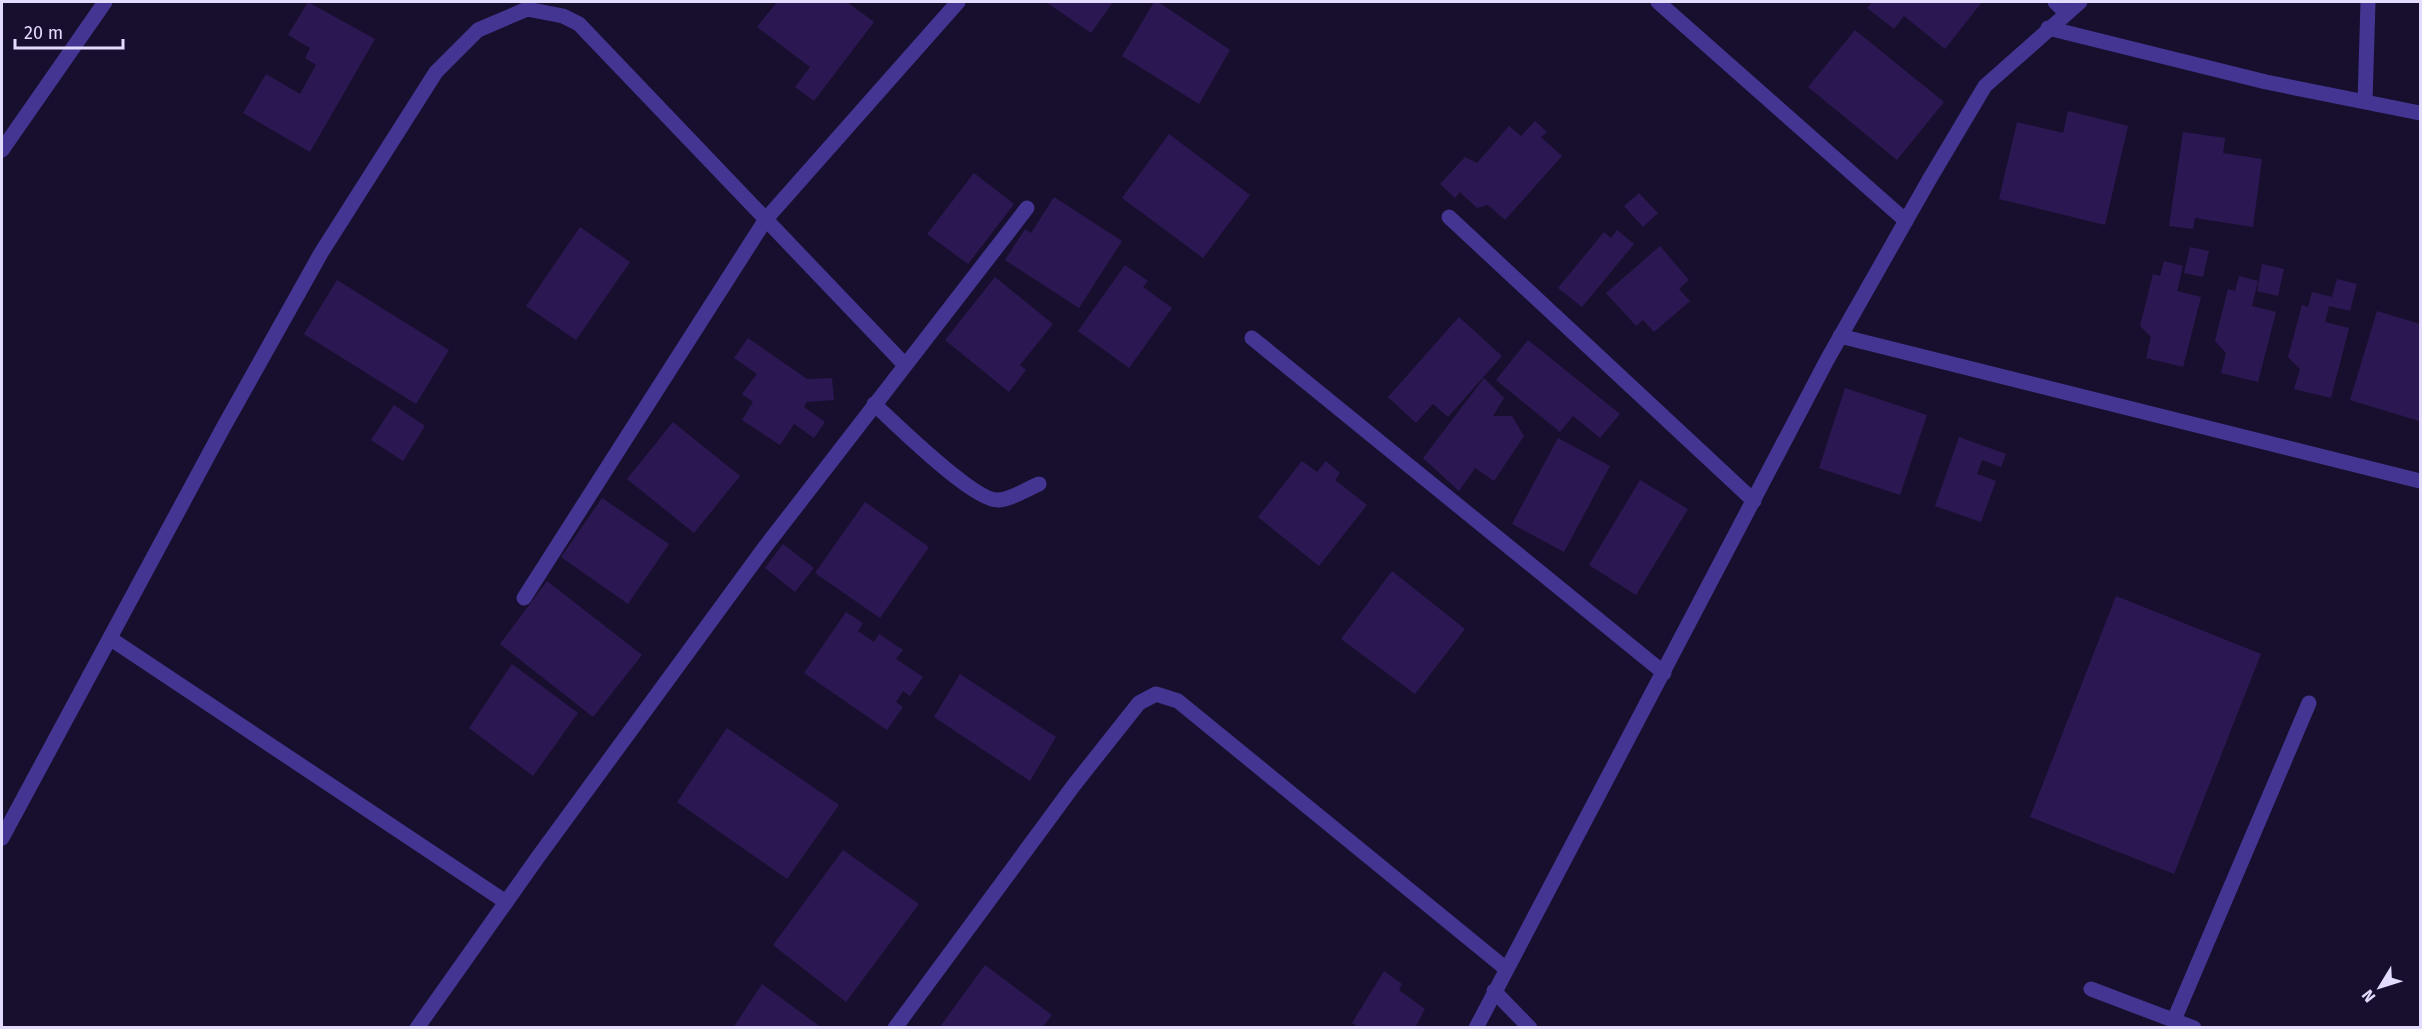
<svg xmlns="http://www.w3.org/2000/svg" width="2422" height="1029" font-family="'Fira Sans',sans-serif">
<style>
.building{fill:#2b1852}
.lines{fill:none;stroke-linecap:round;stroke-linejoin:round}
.minor{stroke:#443592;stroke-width:15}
</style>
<rect width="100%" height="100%" fill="#180f2e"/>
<path class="building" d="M308,2L375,39L310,152L243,113L266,74L300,94L316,65L305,58L310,48L288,35Z
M777,2H847L874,22L814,101L795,87L810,67L757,27Z
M1046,2H1113L1091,33Z
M1154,2H1158L1230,50L1199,104L1122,56Z
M1872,2H1982L1945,49L1904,16L1894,29L1867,8Z
M1855,30L1944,102L1897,160L1808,87Z
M2068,111L2128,126L2105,225L1999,199L2017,122L2063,133Z
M1535,121L1547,132L1541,137L1562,156L1505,220L1488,205L1477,208L1460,192L1455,198L1440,184L1465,157L1477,163L1509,126L1521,136Z
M2183,132L2225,138L2223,153L2262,159L2253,227L2195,218L2193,229L2169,226Z
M1169,134L1250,195L1203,258L1122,198Z
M974,173L1014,204L968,264L927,234Z
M1639,193L1658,213L1643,227L1624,206Z
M1054,197L1122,241L1079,308L1005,260L1025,229L1031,233Z
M580,227L630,262L576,340L526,306Z
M1617,230L1634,244L1582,307L1558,288L1604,232L1611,238Z
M1660,246L1689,280L1679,289L1690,301L1654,332L1643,320L1636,326L1606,293Z
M2190,247L2209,251L2203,277L2184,273Z
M2164,261L2183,266L2177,291L2201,297L2183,367L2146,358L2151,337L2140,326L2153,274L2160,276Z
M2262,264L2284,269L2278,296L2257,291Z
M1125,265L1148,281L1143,287L1172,308L1129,368L1078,331Z
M2239,276L2258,281L2252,306L2276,312L2258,382L2221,373L2226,353L2215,341L2228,289L2235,291Z
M995,277L1053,324L1020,365L1026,370L1009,392L945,340Z
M2337,279L2357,284L2350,311L2329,306L2325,322L2349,328L2331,398L2294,389L2300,369L2288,357L2302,305L2308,307L2312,292L2332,297Z
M337,280L449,350L416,404L304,334Z
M2377,311L2420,324L2419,421L2350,400Z
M1459,317L1502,356L1448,417L1433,404L1416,423L1388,397Z
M748,338L807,379L832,378L834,400L807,402L804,407L825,422L814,438L794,424L780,445L742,420L753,402L742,394L757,374L734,358Z
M1528,340L1620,414L1600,438L1573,416L1560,432L1496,380Z
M1484,378L1504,398L1493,416H1512L1524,436L1494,481L1475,468L1459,491L1423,458Z
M1845,388L1927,415L1900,495L1819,468Z
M394,405L425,426L403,461L371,440Z
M673,422L740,476L694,533L627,479Z
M1959,437L2006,454L2001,467L1982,460L1977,474L1996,481L1981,522L1935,506Z
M1558,438L1610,466L1564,552L1512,524Z
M1302,461L1317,472L1326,461L1340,473L1335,480L1367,505L1319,566L1258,517Z
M1640,480L1688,509L1636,595L1589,565Z
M602,498L669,544L628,604L561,557Z
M865,502L929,547L880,618L815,573Z
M783,544L814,568L795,592L765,568Z
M1392,571L1465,629L1415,694L1341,639Z
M547,581L642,655L593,717L500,644Z
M2116,596L2261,654L2174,874L2030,817Z
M846,612L863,623L858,631L874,642L879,634L903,650L896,659L923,677L910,696L903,691L896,702L903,707L887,730L804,673Z
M512,664L578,713L533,776L469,728Z
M960,674L1056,737L1030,781L934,717Z
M727,728L839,805L787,879L677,802Z
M843,850L919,904L846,1002L773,945Z
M985,965L1052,1015L1042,1028H939Z
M1384,971L1402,984L1399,990L1425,1009L1415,1028H1360L1352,1023Z
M762,984L822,1028H733Z"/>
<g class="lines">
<path class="minor" d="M1658,2L1906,221
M2055,2L2066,13
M2048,28L2266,82L2420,113
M2365,102L2368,2
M2,150L105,2
M1449,217L1754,501
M1840,336L2420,481
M1252,338L1664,673
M874,404C895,423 975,503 999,500C1012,499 1027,489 1039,484
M524,598L766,219L958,2
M111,639L506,902
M2,838L223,428L321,253L436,72L478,30L527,9L563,16L579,24L905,365
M2091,989L2194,1028
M1494,991L1530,1028
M2174,1020L2309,703
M417,1028L538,857L765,547L1027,208
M895,1028L1074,785L1139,703L1156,694L1178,701L1505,968
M1476,1028L1827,360L1929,180L1985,86L2080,2"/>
</g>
<rect width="2422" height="1029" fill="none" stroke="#e4dcff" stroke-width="6"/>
<g transform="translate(2380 987) rotate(232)" stroke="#180f2e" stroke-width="4.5" paint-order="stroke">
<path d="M0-4.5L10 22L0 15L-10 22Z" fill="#e4dcff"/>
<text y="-9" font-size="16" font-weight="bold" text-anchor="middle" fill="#e4dcff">N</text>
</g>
<path d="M15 39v9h108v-9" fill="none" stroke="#e4dcff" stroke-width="3"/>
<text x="24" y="39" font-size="18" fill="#e4dcff" stroke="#180f2e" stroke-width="4.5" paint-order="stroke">20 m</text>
</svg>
